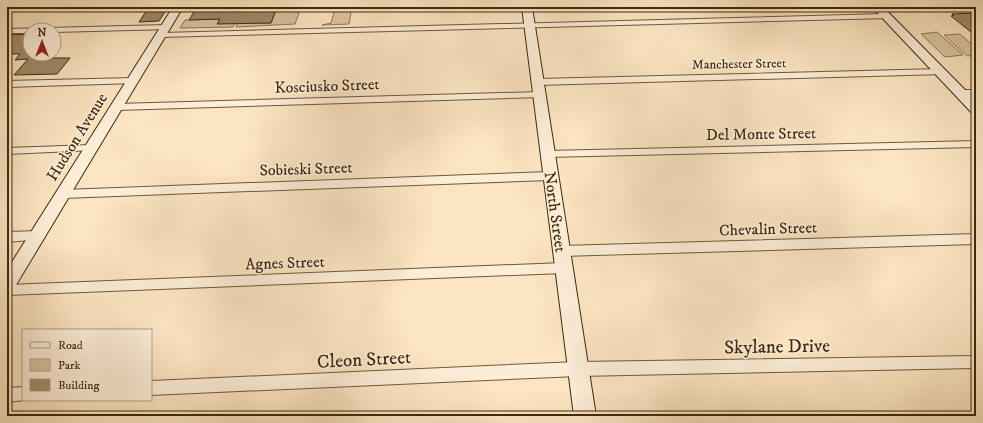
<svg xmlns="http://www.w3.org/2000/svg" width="983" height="423" font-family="'IM FELL DW Pica',serif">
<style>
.green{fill:#dbc4a3;stroke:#8d7659}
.building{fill:#a18a6c;stroke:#3f290f}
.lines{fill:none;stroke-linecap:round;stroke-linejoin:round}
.street-casing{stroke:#6e583c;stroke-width:2}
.secondary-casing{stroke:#3f290f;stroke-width:2}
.street{fill:#fcedd7;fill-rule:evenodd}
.secondary{fill:#fcedd7;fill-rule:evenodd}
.labels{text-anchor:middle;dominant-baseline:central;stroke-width:3;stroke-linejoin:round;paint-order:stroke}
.far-street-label{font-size:13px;fill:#3f290f;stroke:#fcedd7}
.street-label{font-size:16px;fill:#3f290f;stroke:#fcedd7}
.near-street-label{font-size:19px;fill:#3f290f;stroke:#fcedd7}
</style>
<rect width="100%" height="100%" fill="#fbe4c1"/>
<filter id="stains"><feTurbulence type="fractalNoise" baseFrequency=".005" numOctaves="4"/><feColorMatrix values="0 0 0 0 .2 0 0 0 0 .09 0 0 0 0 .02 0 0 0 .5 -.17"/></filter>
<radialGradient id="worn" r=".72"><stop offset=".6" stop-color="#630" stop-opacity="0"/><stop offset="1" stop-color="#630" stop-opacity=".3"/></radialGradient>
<path class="green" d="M340,7H352L349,24L322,25L331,23L335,8Z
M893,7H969L897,11Z
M277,8C285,8 292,8 299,13L295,24L236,27L238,23H271Z
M220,19L218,23H235L233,27L180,28L185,20Z
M937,32L963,55L945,57L921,34Z
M960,34L976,48V55L967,56L944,35Z"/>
<path class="building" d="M149,7H168L159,21L139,22Z
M228,7H277L271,23L217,24L220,19L189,20L195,10H226Z
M976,13V36L951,16L954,15L952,14Z
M30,34V57L32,54H50L46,58H70L57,74L14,75L28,59L15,60L20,54H7V35Z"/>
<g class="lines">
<defs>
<path id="street" d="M886,14L890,16L889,18L161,37L157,35L161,33Z
M166,25L170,27L169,29L54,32V30H30V33H7V29Z
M941,69L944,70L945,72L944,74L537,85L533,82L537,79Z
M133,78L137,81L136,83L7,87V81Z
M961,90H976V96L958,95L957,93L958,91Z
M539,92L544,95L542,97L117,110L112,107L117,104Z
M976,141V147L547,157L542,154L547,151Z
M91,145L96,148L95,150L7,154V148Z
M550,172L554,173L555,176L554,179L550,180L63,198L59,197L58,194L59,191L63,190Z
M38,231L42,233L44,236L42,239L7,242V232Z
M976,234V244L561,256L557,254L555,251L557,248L561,246Z
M563,263L567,264L569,268L567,272L563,273L7,295V285Z
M976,356V368L578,376L151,395V381L578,362Z
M23,387V400H25L7,402V388Z"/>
<path id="secondary" d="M173,7H183L13,290L7,293V270Z
M522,7H532L596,416H574Z
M872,7H883L976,101V113L971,112Z"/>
</defs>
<use href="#street" class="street-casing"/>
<use href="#secondary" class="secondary-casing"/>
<use href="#street" class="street"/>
<use href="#secondary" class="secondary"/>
</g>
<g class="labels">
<g class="far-street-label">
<text transform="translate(739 64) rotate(-1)">Manchester Street</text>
</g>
<g class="street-label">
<text transform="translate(327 86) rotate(-2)">Kosciusko Street</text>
<text transform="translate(761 134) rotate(-1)">Del Monte Street</text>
<text transform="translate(77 137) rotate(-58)">Hudson Avenue</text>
<text transform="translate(306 169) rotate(-2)">Sobieski Street</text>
<text transform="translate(555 212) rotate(82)">North Street</text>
<text transform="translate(768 229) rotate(-2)">Chevalin Street</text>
<text transform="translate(285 263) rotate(-2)">Agnes Street</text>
</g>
<g class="near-street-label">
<text transform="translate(777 347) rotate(-1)">Skylane Drive</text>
<text transform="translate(364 360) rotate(-3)">Cleon Street</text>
</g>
</g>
<rect width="983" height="423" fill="none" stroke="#fbe4c1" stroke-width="24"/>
<rect x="8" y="8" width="967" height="407" fill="none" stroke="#3f290f" stroke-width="2"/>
<rect x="12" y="12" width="959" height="399" fill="none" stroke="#3f290f"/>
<rect x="22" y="329" width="130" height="72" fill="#fcedd7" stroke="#b09f87"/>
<rect x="30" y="342" width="20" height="6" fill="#fcedd7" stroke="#b09f87"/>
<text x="58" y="349" font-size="12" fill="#3f290f">Road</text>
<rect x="30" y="359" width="20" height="12" fill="#dbc4a3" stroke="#b09f87"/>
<text x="58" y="369" font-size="12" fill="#3f290f">Park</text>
<rect x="30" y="379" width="20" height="12" fill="#a18a6c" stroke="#b09f87"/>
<text x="58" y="389" font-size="12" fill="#3f290f">Building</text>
<g transform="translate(42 42)"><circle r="19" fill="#fcedd7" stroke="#b09f87"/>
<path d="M0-3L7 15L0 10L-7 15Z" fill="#8f2418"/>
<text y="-6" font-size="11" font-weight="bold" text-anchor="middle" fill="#3f290f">N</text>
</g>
<rect width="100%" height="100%" filter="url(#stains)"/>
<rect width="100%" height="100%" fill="url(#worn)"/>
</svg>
